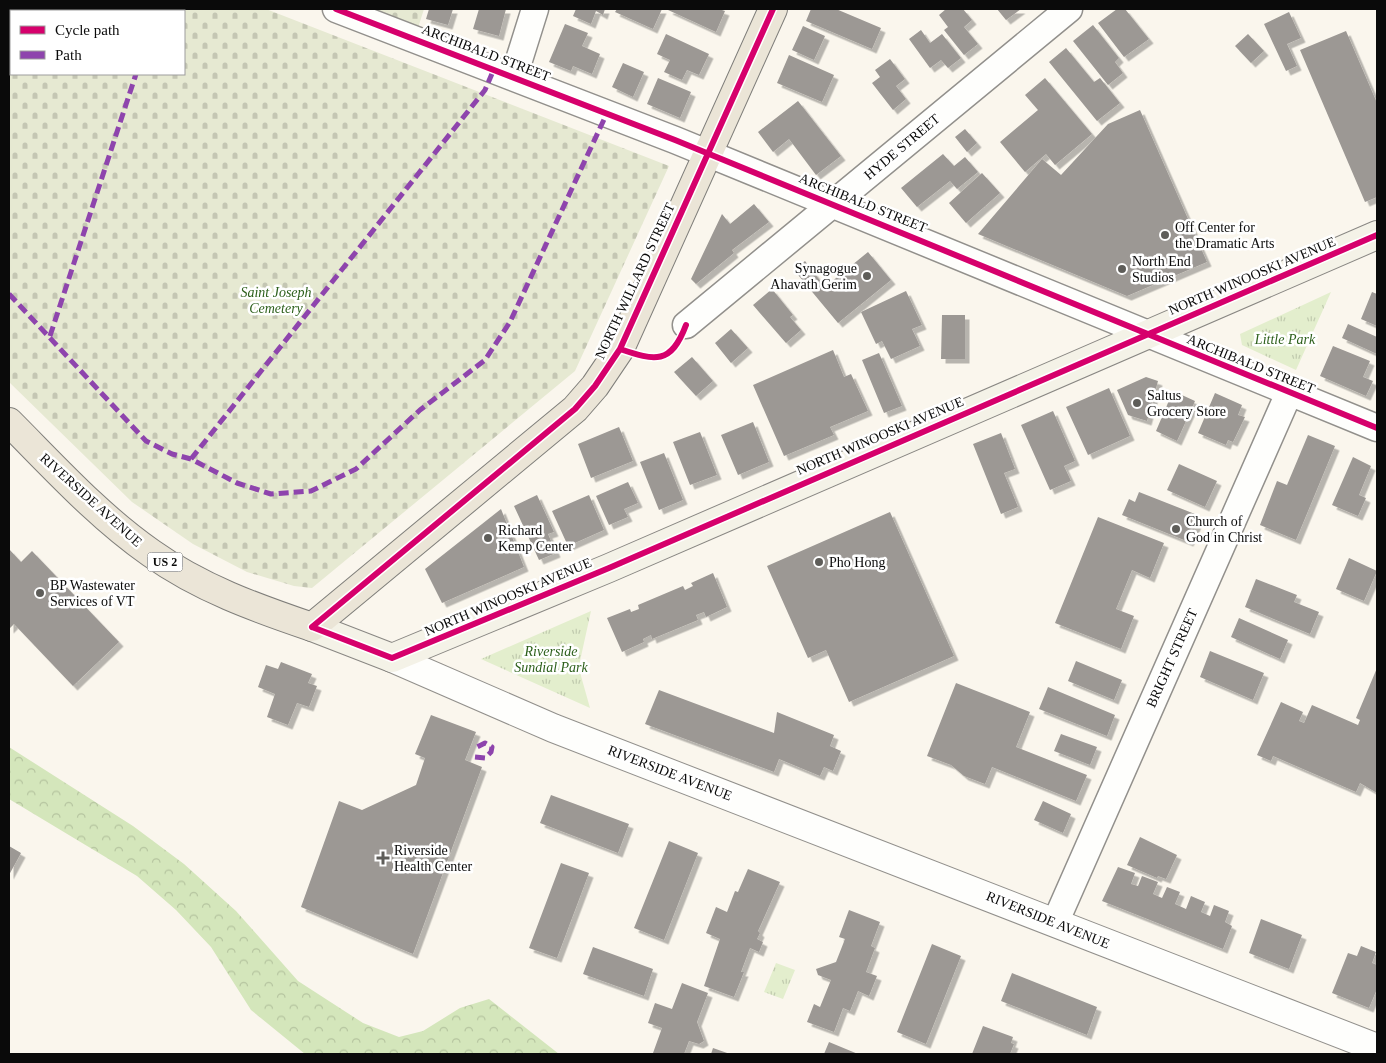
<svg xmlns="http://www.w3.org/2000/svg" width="1386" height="1063" font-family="'Times New Roman',serif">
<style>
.forest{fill:url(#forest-crowns)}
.cemetery{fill:url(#cemetery-stones);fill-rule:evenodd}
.park{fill:url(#park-tufts)}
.building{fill:#9c9894;filter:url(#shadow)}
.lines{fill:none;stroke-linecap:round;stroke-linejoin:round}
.minor-casing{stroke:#92908c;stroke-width:29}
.tertiary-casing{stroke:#92908c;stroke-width:30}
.secondary-casing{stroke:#898783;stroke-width:30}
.primary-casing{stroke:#7f7e7a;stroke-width:30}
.minor{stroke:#fefefc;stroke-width:26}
.tertiary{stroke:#fefefc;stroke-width:28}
.secondary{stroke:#f4f2e7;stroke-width:28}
.primary{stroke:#ebe5d7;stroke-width:28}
.quiet{stroke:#8e44ad;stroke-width:5;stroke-dasharray:10 5;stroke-linecap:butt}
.cycleway-casing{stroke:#fff;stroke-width:9}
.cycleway{stroke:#d6006c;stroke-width:6}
.poi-dot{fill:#5e5d59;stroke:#fff;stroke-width:2}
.labels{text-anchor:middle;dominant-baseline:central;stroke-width:5;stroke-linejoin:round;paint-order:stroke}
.shield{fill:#fff;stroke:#545454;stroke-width:1}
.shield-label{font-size:12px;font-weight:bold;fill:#0a0a0a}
.street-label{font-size:14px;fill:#0a0a0a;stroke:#fff}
.poi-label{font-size:14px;fill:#0a0a0a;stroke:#fff;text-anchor:start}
.park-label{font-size:14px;font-style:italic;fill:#2d601c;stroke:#fff}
</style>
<defs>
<pattern id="forest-crowns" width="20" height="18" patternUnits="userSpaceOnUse" patternTransform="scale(1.25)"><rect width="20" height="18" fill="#d4e6bb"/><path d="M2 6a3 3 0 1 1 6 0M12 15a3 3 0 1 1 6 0" fill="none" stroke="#b5c49f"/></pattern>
<pattern id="cemetery-stones" width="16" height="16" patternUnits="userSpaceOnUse" patternTransform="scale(1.25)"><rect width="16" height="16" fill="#e6e9d2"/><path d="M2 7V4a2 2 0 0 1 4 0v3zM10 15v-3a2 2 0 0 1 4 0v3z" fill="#c4c6b3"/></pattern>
<pattern id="park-tufts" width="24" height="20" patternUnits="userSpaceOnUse" patternTransform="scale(1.25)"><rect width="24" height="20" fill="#e3eecd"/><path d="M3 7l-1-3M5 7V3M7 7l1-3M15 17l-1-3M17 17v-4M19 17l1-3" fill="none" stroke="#c1cbaf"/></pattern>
<filter id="shadow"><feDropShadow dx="4.5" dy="4.5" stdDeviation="0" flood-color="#0004"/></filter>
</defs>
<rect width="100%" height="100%" fill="#faf6ed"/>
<path class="forest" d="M9,747L133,826L184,864L236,911L298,981L363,1023L399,1037L423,1031L460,1008L489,999L559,1054H305L251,1010L211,947L176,910L137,876L9,799Z"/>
<path class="cemetery" d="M9,9H266L669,166L575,371L312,588L294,586L247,572L193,544L132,502L9,382ZM11,11H184V74H11Z
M368,9H424L418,28Z"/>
<path class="park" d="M1331,292L1296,370L1242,345L1240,334Z
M591,611L580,661L581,676L590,708L481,659Z
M776,963L795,970L783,999L764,992Z"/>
<path class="building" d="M429,9H453L448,25L426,19Z
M479,9H506L499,36L473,29Z
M576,9H605L603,15L596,11L591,24L573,16Z
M617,9H662L653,29L615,12Z
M669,9H719L725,11L716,32L668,10Z
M811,9H836L881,28L872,49L806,21Z
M946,9H963L972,20L964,27L978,44L964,55L944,30L948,27L939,15Z
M997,9H1021L1006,20Z
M1117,9H1125L1149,39L1124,57L1098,23Z
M1289,12L1301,38L1287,44L1297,66L1286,71L1264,24Z
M565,24L588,33L582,46L600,54L592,74L573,66L571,71L549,62Z
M1093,25L1119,58L1115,62L1123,73L1108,85L1073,41Z
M803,26L825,36L814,60L792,50Z
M921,30L930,43L942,34L961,58L948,68L941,60L930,68L909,39Z
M1346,31L1377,103V197L1365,202L1300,50Z
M666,34L709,54L699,75L687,70L682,80L664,72L670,60L657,54Z
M1248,34L1264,51L1251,63L1235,46Z
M1066,48L1094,82L1100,78L1120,103L1097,121L1049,62Z
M789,55L834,75L822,102L777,83Z
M890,59L905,79L896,86L906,99L893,110L872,83L880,77L875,70Z
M623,63L644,72L633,97L612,87Z
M658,78L691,92L680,118L647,104Z
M1045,78L1092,134L1055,165L1046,154L1025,172L1000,142L1038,110L1025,95Z
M798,101L841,156L816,175L789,139L773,152L758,132Z
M1140,110L1207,262L1127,296L978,234L1042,159L1061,175L1108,124Z
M965,129L977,143L967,152L955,137Z
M943,154L954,166L965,157L978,172L957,189L950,181L917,207L901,188Z
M982,173L1000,193L966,223L949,203Z
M754,204L769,222L732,250L734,253L696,284L691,279L722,214L730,224Z
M868,252L891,280L838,323L794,270L805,261L825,287Z
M772,289L793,315L790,317L801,330L786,343L753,305Z
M906,291L922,325L912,329L920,346L891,359L882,341L876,344L861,312Z
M1372,292L1377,294V326L1361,319Z
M942,315H965V359H941Z
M1348,324L1377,337V354L1342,338Z
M731,329L748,348L731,363L715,343Z
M1333,346L1370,361L1363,377L1373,381L1366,396L1320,376Z
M833,350L844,377L851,374L868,411L830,427L834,435L784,456L753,385Z
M879,353L902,406L884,413L862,360Z
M692,357L713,381L696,396L674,372Z
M1146,377L1158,381L1147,421L1128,415L1117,390Z
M1109,388L1130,436L1088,455L1066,407Z
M1173,391L1195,401L1177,441L1156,431Z
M1215,393L1242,405L1238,415L1245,417L1233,442L1228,440L1226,445L1198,433Z
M1053,411L1075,461L1064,466L1071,481L1050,490L1021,425Z
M753,422L769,462L738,475L721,435Z
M619,427L633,461L591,478L578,444Z
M700,432L717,475L690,485L673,442Z
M1001,433L1015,469L1004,473L1018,507L1001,514L973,444Z
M1308,435L1335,446L1296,540L1260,525L1277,481L1287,485Z
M664,453L683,500L659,510L640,462Z
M1353,457L1371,466L1359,495L1366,498L1358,516L1332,505Z
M1179,464L1217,481L1205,507L1167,490Z
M628,482L638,503L624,509L628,517L609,525L596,496Z
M1139,492L1200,516L1189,542L1122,515L1129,499L1135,502Z
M537,495L554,532L548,534L556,553L539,560L514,506Z
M589,495L604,530L568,546L552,511Z
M501,509L524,567L442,603L425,569Z
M890,512L954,656L849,702L826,650L808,658L767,566Z
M1098,517L1164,543L1150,578L1132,570L1116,609L1134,616L1121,649L1055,623Z
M9,549L21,562L32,551L119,642L73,686L14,624L9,629Z
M1349,558L1377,571L1364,601L1336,589Z
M713,573L727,607L706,617L704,612L696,615L698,620L652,639L651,635L643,639L644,642L622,652L607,618L630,609L631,612L639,609L638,605L683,586L685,590L693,586L691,583Z
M1256,579L1297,595L1294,602L1319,612L1310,634L1245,607Z
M1239,618L1288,640L1280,659L1231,637Z
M1210,651L1264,673L1253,700L1200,677Z
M1076,661L1122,680L1114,700L1068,681Z
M281,662L312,674L308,683L317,686L309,707L297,703L288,725L267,717L275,694L258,687L266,665L278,669Z
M1377,668V793L1360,783L1356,792L1273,756L1271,761L1257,755L1281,702L1303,712L1299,721L1304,723L1312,705L1358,725L1360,720L1356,718Z
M956,683L1030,712L1016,747L1087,775L1076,801L992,767L985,784L964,776L951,765L927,756Z
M1048,687L1115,715L1107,736L1039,709Z
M659,690L774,733L777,712L834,735L830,746L841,751L833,771L824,767L820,776L779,759L774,772L645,724Z
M431,715L476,732L465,760L482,767L413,954L301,907L339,801L362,810L416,785L425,758L415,754Z
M1061,734L1097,747L1090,765L1054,751Z
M551,795L629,824L618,853L540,823Z
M1043,801L1071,814L1063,833L1034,820Z
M1140,837L1177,855L1166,879L1158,876L1157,878L1127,865Z
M669,841L698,853L664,940L634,928Z
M9,846L21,853L9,875Z
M561,863L589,873L557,958L529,948Z
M1118,867L1135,873L1131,884L1138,886L1142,876L1158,882L1153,894L1162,898L1167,887L1180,892L1175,904L1186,909L1191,896L1205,902L1201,912L1210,916L1214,905L1229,911L1225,922L1232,926L1223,949L1102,901Z
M748,869L780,882L758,931L760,933L757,939L763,942L759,952L750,948L741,972H744L734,997L704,986L720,939L706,933L716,907L727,912L735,891L738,892Z
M849,910L880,922L871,946L875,948L866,972L877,976L869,996L858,991L850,1011L843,1008L834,1032L807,1022L814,1004L820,1007L831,980L818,975L816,969L836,962L845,939L839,937Z
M1261,919L1302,935L1289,969L1249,953Z
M932,944L961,956L926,1044L897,1032Z
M1361,946L1376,952L1372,963L1377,965V989L1369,1008L1332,993L1348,953L1357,956Z
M593,947L653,969L644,996L583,974Z
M1012,973L1097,1007L1087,1035L1001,1001Z
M682,983L708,993L697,1022L704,1041L699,1044L689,1041L684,1054L653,1053L662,1028L648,1023L655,1003L672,1009Z
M983,1026L1013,1037L1011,1043L1014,1044L1010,1054H972Z
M829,1042L858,1054H824Z
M713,1048L730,1054H711Z"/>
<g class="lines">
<defs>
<path id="minor" d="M336,9L675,140L1377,428
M514,76L535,9
M686,325L1069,9
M1055,923L1289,393"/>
<path id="tertiary" d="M392,658L553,728L1377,1048"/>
<path id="secondary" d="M312,627L392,658L609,568L1377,235"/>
<path id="primary" d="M9,422C54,467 98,516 151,553C200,588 256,608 312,627L575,409L595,386L620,349L773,9"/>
</defs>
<use href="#minor" class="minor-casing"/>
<use href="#tertiary" class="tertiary-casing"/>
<use href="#secondary" class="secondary-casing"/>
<use href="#primary" class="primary-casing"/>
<use href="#minor" class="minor"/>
<use href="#tertiary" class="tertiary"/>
<use href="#secondary" class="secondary"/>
<use href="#primary" class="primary"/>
<path class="quiet" d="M156,11L157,9
M9,294L146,441L172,454L191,459L237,483L271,494L311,491L356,469L420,410L485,360L510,322L607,113
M50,336L136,74
M191,459L485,90L494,69
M475,757L485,758L491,752L492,747L485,743L477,747"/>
<defs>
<path id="cycleway" d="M336,9L675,140L1377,428
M620,349C655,361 671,365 686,325
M312,627L392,658L609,568L1377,235
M312,627L575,409L595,386L620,349L773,9"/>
</defs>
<use href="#cycleway" class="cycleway-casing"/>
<use href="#cycleway" class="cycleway"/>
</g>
<g class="poi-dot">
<circle cx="1165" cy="235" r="5"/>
<circle cx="1122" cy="269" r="5"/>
<circle cx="867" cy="276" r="5"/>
<circle cx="1137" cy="403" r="5"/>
<circle cx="1176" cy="529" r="5"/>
<circle cx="488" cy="538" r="5"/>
<circle cx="819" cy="562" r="5"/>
<circle cx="40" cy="593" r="5"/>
<path d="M380.5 850.5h5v5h5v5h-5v5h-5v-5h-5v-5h5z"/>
</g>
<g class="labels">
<rect class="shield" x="147.5" y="552.5" width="35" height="19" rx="4"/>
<g class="shield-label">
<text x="165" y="562">US 2</text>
</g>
<g class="street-label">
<text transform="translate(486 53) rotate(21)">ARCHIBALD STREET</text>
<text transform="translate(902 147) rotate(-40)">HYDE STREET</text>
<text transform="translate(863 203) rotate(22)">ARCHIBALD STREET</text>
<text transform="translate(1252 276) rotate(-23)">NORTH WINOOSKI AVENUE</text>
<text transform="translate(635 281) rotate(-65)">NORTH WILLARD STREET</text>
<text transform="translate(1251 364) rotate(22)">ARCHIBALD STREET</text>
<text transform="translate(880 436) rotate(-23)">NORTH WINOOSKI AVENUE</text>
<text transform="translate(91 500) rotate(42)">RIVERSIDE AVENUE</text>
<text transform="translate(508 597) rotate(-23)">NORTH WINOOSKI AVENUE</text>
<text transform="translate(1172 658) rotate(-66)">BRIGHT STREET</text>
<text transform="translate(670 773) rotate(21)">RIVERSIDE AVENUE</text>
<text transform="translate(1048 920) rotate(22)">RIVERSIDE AVENUE</text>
</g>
<g class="poi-label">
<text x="1175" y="227">Off Center for<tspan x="1175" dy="16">the Dramatic Arts</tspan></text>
<text x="1132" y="261">North End<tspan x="1132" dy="16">Studios</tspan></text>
<text x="857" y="268" text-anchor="end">Synagogue<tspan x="857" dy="16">Ahavath Gerim</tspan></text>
<text x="1147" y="395">Saltus<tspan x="1147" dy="16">Grocery Store</tspan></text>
<text x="1186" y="521">Church of<tspan x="1186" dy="16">God in Christ</tspan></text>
<text x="498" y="530">Richard<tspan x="498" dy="16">Kemp Center</tspan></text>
<text x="829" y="562">Pho Hong</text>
<text x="50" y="585">BP Wastewater<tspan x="50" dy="16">Services of VT</tspan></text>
<text x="394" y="850">Riverside<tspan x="394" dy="16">Health Center</tspan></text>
</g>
<g class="park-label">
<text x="276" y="292">Saint Joseph<tspan x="276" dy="16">Cemetery</tspan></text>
<text x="1285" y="339">Little Park</text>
<text x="551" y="651">Riverside<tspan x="551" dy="16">Sundial Park</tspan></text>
</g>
</g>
<rect width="1386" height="1063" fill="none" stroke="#0a0a0a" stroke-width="20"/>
<rect x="10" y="10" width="175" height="65" fill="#ffffff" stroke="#9d9d9d"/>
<rect x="20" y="26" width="25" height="8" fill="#d6006c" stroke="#9d9d9d"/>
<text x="55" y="35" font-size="15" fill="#0a0a0a">Cycle path</text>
<rect x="20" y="51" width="25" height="8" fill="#8e44ad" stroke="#9d9d9d"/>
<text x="55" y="60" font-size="15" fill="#0a0a0a">Path</text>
</svg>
